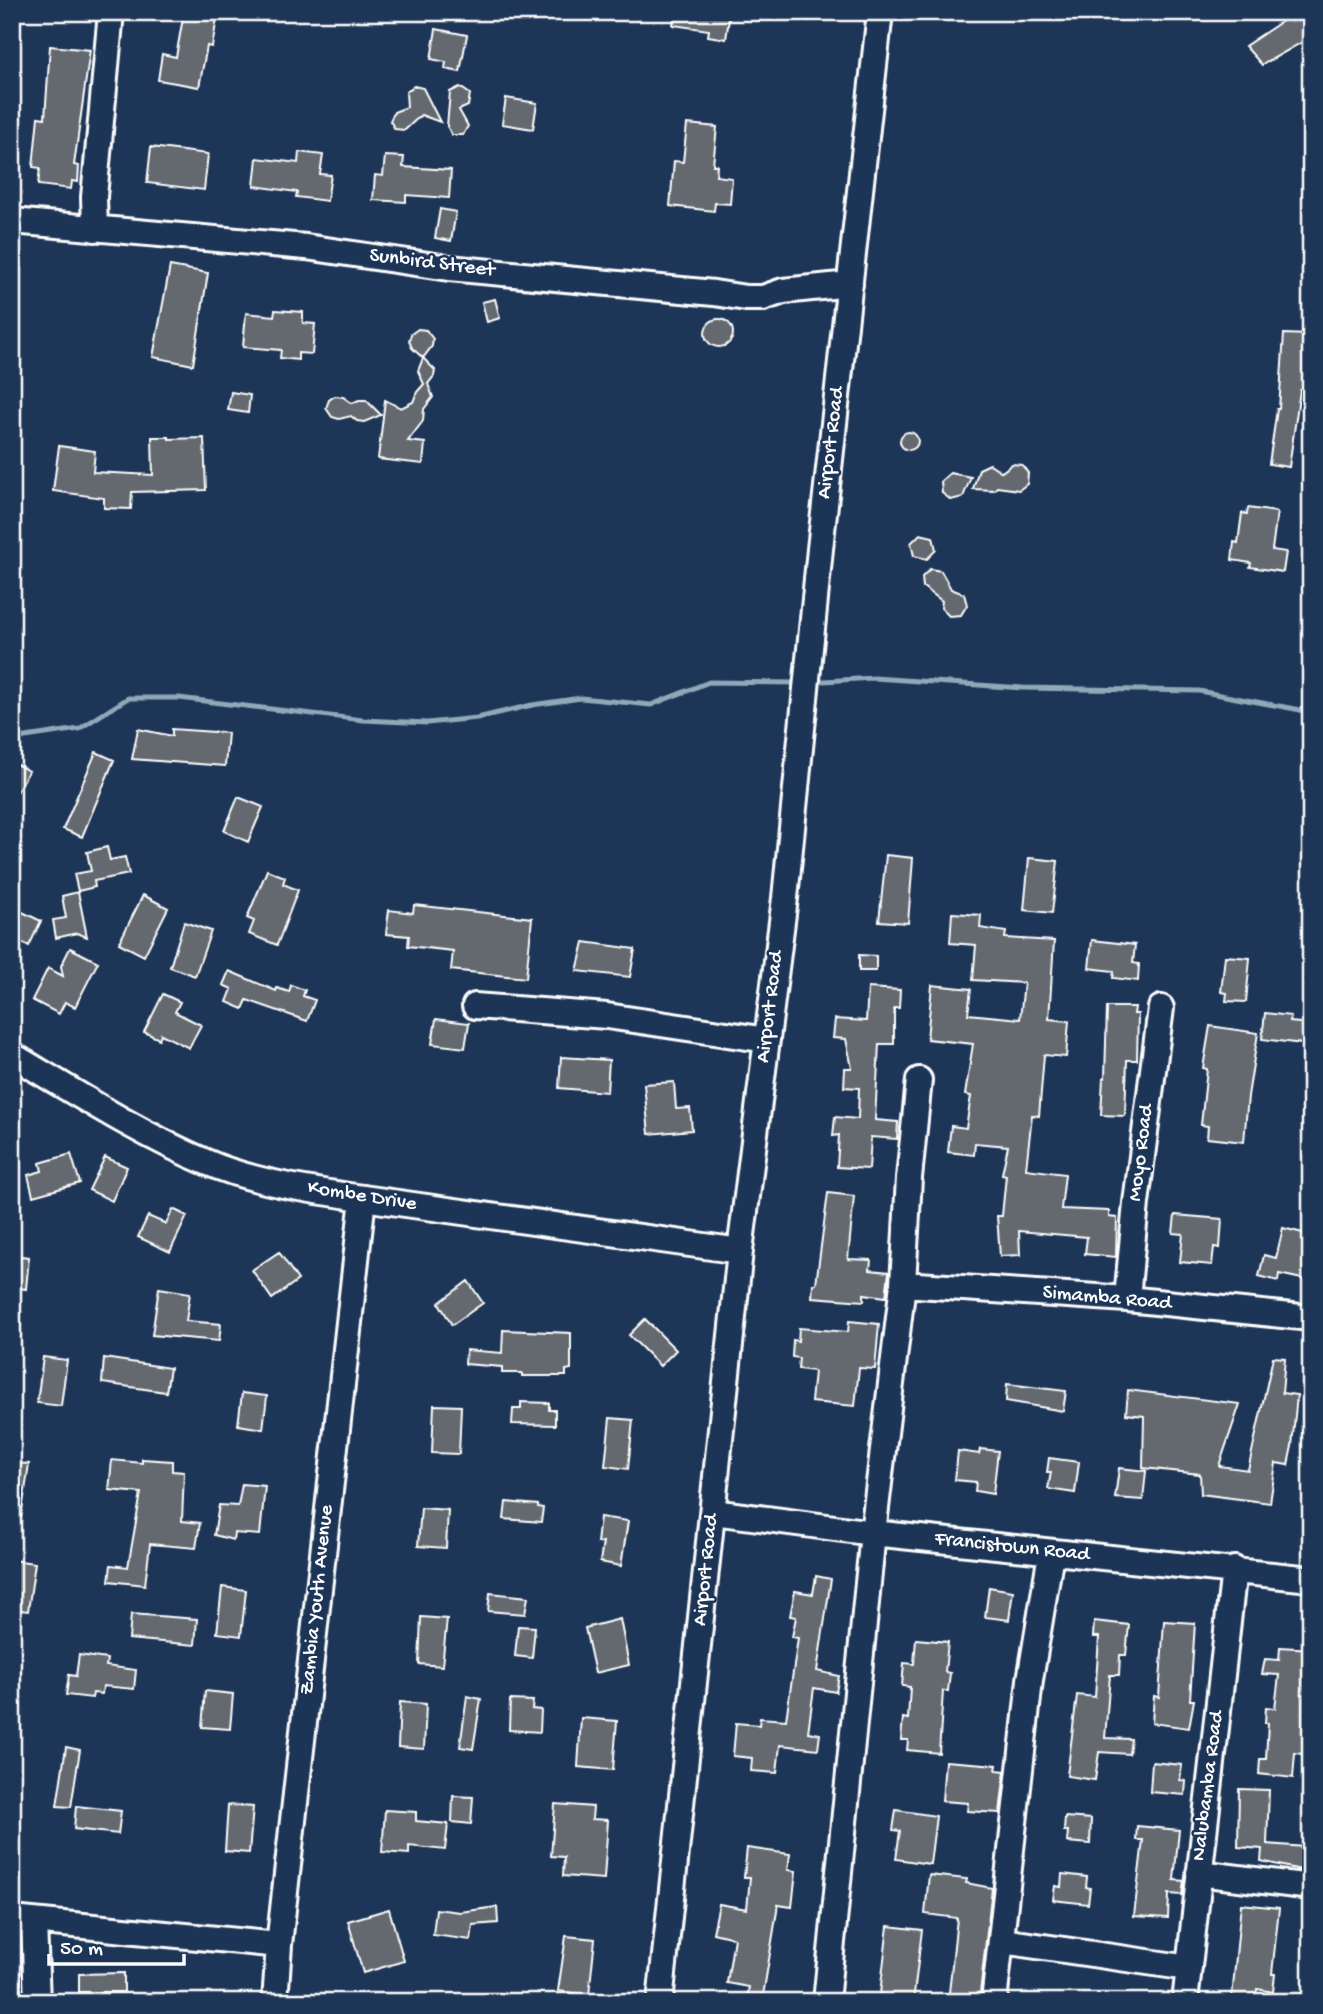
<svg xmlns="http://www.w3.org/2000/svg" width="1323" height="2014" font-family="'Gochi Hand',sans-serif">
<style>
.lines{fill:none;stroke-linecap:round;stroke-linejoin:round}
.stream{stroke:#8fa9b9;stroke-width:5}
.building{fill:#63696e;stroke:#fff;stroke-width:2}
.minor-casing{stroke:#fff;stroke-width:30}
.minor{stroke:#1d3557;stroke-width:24}
.labels{text-anchor:middle;dominant-baseline:central;stroke-width:5;stroke-linejoin:round;paint-order:stroke}
.street-label{font-size:21px;fill:#fff;stroke:#1d3557}
</style>
<rect width="100%" height="100%" fill="#1d3557"/>
<filter id="ink" filterUnits="userSpaceOnUse"><feTurbulence type="fractalNoise" baseFrequency=".0143" numOctaves="2"/><feDisplacementMap in="SourceGraphic" scale="14" xChannelSelector="R" yChannelSelector="G"/><feConvolveMatrix kernelMatrix="1 2 1 2 8 2 1 2 1" color-interpolation-filters="sRGB"/></filter>
<g filter="url(#ink)">
<g class="lines">
<path class="stream" d="M824,681L874,678L1023,688L1199,691L1311,712
M12,739L79,729L128,698H179L363,720L427,723L477,718L532,705L581,698L651,705L709,682L797,683"/>
</g>
<path class="building" d="M184,12L217,18L212,47L207,46L199,87L158,80L162,54L176,57Z
M675,12H730L726,39L708,36L709,30L673,25Z
M1290,16L1311,17V37L1262,65L1245,46Z
M436,29L467,35L460,72L445,69L446,62L431,59Z
M50,46L90,50L74,165L79,166L78,182L72,181L71,189L38,185L40,168L33,167L38,117L45,118Z
M414,86L423,88L440,122L421,115L405,130L395,129L390,121L394,112L407,107L406,92Z
M460,87L470,94L468,106L459,110L468,126L463,135H452L447,126L450,92Z
M506,98L537,103L533,129L502,124Z
M687,124L717,127L713,165H717L716,176L732,178L730,204L715,203L714,211L670,206L674,161L683,162Z
M151,147L208,154L204,190L147,183Z
M299,152L323,155L320,174L331,175L327,201L296,197L297,192L254,186L257,158L298,163Z
M385,156L404,157L403,167L451,170L449,198L406,195V202L373,200L375,175L383,176Z
M440,209L456,212L451,241L435,238Z
M170,266L208,273L193,365L153,357Z
M495,299L500,318L487,322L482,302Z
M275,310L303,312V323L315,324L312,354L298,353V360L280,358L281,350L243,347L246,313L274,316Z
M705 333a14 14 0 1 1 28 0a14 14 0 1 1-28 0Z
M418,329L426,330L433,339L432,346L423,358L412,348L409,341L411,334Z
M1284,334L1307,335L1303,390H1300L1289,467L1269,464L1277,409H1279Z
M423,358L435,370L434,376L428,384L433,397L424,409L423,421L408,441L425,443L423,464L378,459L385,400L401,408L413,402L417,392L424,384L418,371Z
M231,392L250,395L248,413L228,410Z
M335,396L343,397L352,403L359,400H366L381,415L364,422L357,421L351,416L339,419L332,417L326,408L329,400Z
M900 441a9 9 0 1 1 18 0a9 9 0 1 1-18 0Z
M152,437H169V439L204,438L206,490L132,492L131,509L104,508V498L53,491L59,446L95,451L93,472L153,475Z
M990,464L1002,472L1012,464L1022,465L1028,473L1027,484L1019,490L997,487L994,490L973,489L979,469Z
M950,473L971,477L963,497L951,500L942,493L941,481Z
M1248,508L1277,512L1272,550L1286,552L1283,572L1250,567L1251,563L1232,560L1234,542L1238,543L1242,513L1247,514Z
M920,534L933,537L936,550L927,559L914,556L911,543Z
M930,569L941,571L951,589L964,594L967,605L961,615L949,616L941,608L942,601L923,587L922,577Z
M138,729L172,736V729L228,733L225,766L132,759Z
M96,752L114,760L82,837L63,829Z
M12,762L29,771L12,801Z
M238,797L263,807L248,842L224,831Z
M107,847L110,860L125,857L129,874L94,881L95,887L78,891L74,874L91,871L87,852Z
M886,855L913,858L908,923L879,921Z
M1029,858L1058,861L1052,913L1024,910Z
M267,870L285,877L283,884L298,890L277,945L249,934L254,921L247,918Z
M78,892L87,937L77,933L56,938L53,920L66,918L62,896Z
M143,895L168,908L144,956L119,943Z
M414,905L532,918L526,978L451,970L453,951L408,946L409,936L386,934L389,910L413,913Z
M12,907L41,921L29,946L12,938Z
M952,913L981,915L980,928L1006,932L1005,938L1054,941L1049,1019L1069,1021L1066,1057L1044,1055L1039,1116L1032,1115L1026,1169L1065,1174L1061,1209L1109,1211V1217L1117,1218L1116,1257L1085,1254L1087,1237L1019,1231L1020,1255L1000,1256L997,1216H1002L1006,1175L1002,1174L1008,1146L975,1143L974,1155L948,1152L951,1126L966,1128L971,1096L965,1095L973,1044L927,1039L932,985L971,989L968,1014L1020,1019L1024,983L973,980L976,945L950,943Z
M184,922L211,931L195,976L170,967Z
M1092,940L1135,945L1133,963L1139,964L1138,981L1113,978L1114,971L1089,968Z
M584,942L635,949L630,977L577,971Z
M70,948L98,962L75,1007L65,1002L59,1014L32,1000L48,968L63,976L61,966Z
M859,955L876,956V971H859Z
M1225,956L1250,958L1246,1002L1226,1001L1227,993L1221,992Z
M229,971L276,991L277,988L289,992L291,985L305,990L303,996L315,1000L307,1021L247,1000L243,1009L227,1002L232,989L223,985Z
M868,988L900,990L899,1008H894V1044H879L875,1120L898,1122L897,1139L871,1137L869,1169L837,1167L839,1135L833,1136L835,1117L858,1119L859,1088L844,1087L845,1068H852L846,1039L833,1038L835,1019L866,1021Z
M163,994L180,1002L175,1012L201,1025L189,1048L161,1034L159,1039L144,1032Z
M1107,1007H1135L1134,1014H1138L1137,1060H1127L1125,1116L1101,1115L1103,1078H1105Z
M1265,1013L1291,1016L1290,1022L1311,1024V1045L1262,1039Z
M436,1019L469,1023L465,1048L432,1044Z
M1210,1026L1258,1033L1248,1096L1244,1142L1207,1138L1208,1126L1201,1125L1207,1069L1203,1068Z
M561,1057L609,1060L607,1092L559,1088Z
M674,1082L676,1109L690,1108L692,1130L649,1134L644,1084Z
M71,1154L80,1183L33,1196L28,1175L42,1171L40,1163Z
M105,1157L127,1167L112,1201L89,1190Z
M828,1193L854,1196L848,1259L871,1260L870,1270L889,1272L886,1297L864,1294V1301L812,1297L813,1284H816Z
M173,1209L187,1216L170,1252L138,1237L148,1216L166,1224Z
M1175,1215L1222,1219L1220,1248L1214,1247L1212,1265L1180,1262L1183,1234L1173,1233Z
M1283,1228L1311,1235V1281L1279,1274L1278,1281L1259,1276L1264,1255L1276,1258Z
M279,1252L298,1280L272,1299L252,1270Z
M12,1255L29,1257L26,1289L12,1287Z
M468,1281L483,1303L452,1325L439,1303Z
M159,1288L190,1293L186,1321L221,1324L219,1341L152,1335Z
M645,1319L676,1350L660,1366L629,1335Z
M849,1321L879,1324L875,1369L859,1368L855,1406L811,1402L814,1371L798,1369L799,1358L792,1357L793,1340L798,1341L799,1328L848,1332Z
M503,1330L571,1333V1369L566,1370V1376H522V1373H502V1367L465,1364L466,1350L502,1353Z
M43,1357L67,1360L61,1406L37,1403Z
M1273,1357L1285,1358L1282,1393L1297,1395L1292,1446L1288,1465L1276,1463L1270,1503L1201,1494L1200,1474L1143,1468L1144,1416L1126,1414L1128,1390L1240,1404L1219,1466L1248,1470Z
M104,1358L170,1368L166,1392L102,1383Z
M1007,1384L1066,1391L1063,1411L1006,1401Z
M242,1393L267,1396L263,1429L238,1425Z
M521,1402L549,1403V1410H555V1425L512,1424L513,1409H521Z
M434,1405L461,1406L459,1454L432,1453Z
M610,1418L633,1420L628,1469L605,1466Z
M980,1449L998,1451L993,1494L975,1491L976,1482L955,1480L958,1451L979,1454Z
M1049,1458L1079,1462L1075,1493L1048,1489L1051,1472H1047Z
M142,1459L172,1461V1471L184,1472L182,1521L200,1523L196,1548L150,1544L145,1585L109,1581L111,1565L128,1567L141,1493L109,1490L112,1460L142,1463Z
M12,1463L29,1464L21,1518L12,1517Z
M1119,1468L1146,1471L1143,1500L1115,1498Z
M242,1484L265,1486L260,1535L234,1533L233,1540L214,1535L219,1505L238,1506Z
M506,1502L538,1505V1507L543,1508L541,1522L504,1519Z
M421,1508L448,1510L446,1548L418,1546Z
M600,1517L628,1521L621,1566L600,1562L603,1542L597,1543Z
M12,1560L35,1563L28,1611L12,1609Z
M816,1576L831,1579L817,1671L839,1676L836,1692L814,1688L808,1732L820,1734L818,1749L780,1745L777,1773L751,1771L752,1758L733,1756L736,1723L759,1725L760,1718L786,1720L798,1638L792,1637L796,1617L790,1616L795,1591L813,1594Z
M222,1587L246,1590L241,1636L217,1633Z
M989,1587L1013,1591L1009,1620L985,1617Z
M490,1593L528,1597L525,1614L488,1611Z
M131,1614L197,1619L195,1645L129,1639Z
M421,1617L447,1619L442,1666L419,1664Z
M620,1619L629,1665L595,1673L585,1628Z
M1094,1621L1129,1625L1126,1655H1120L1119,1675H1110L1105,1738L1131,1739L1129,1754L1099,1752L1095,1780L1067,1776L1077,1695L1095,1697L1099,1637H1093Z
M1164,1621L1195,1623L1190,1700H1194L1189,1728L1152,1723L1154,1696L1159,1697Z
M518,1626L535,1627L532,1658L515,1656Z
M916,1639L948,1642L945,1672L950,1673L948,1691H943L939,1753L907,1750L908,1740H901L903,1718L908,1719L910,1687L902,1686L904,1663L914,1664Z
M1280,1647L1311,1649V1677H1308L1307,1710L1311,1711V1755L1295,1753L1293,1778L1259,1774L1260,1759H1266L1268,1723H1265L1266,1707L1275,1708L1279,1675L1262,1674L1265,1659L1279,1660Z
M79,1655L107,1659L106,1666L136,1670L134,1689L103,1686L102,1694L93,1693L92,1698L66,1695L69,1675L76,1676Z
M205,1691L233,1694L230,1729L202,1727Z
M467,1696L481,1699L473,1749L460,1747Z
M510,1700L533,1701L532,1709L541,1710L540,1732L509,1730Z
M400,1702L426,1704L424,1749L398,1747Z
M581,1718L617,1721L613,1770L578,1767Z
M66,1747L80,1750L71,1807L57,1806Z
M945,1761L997,1765L996,1770L1005,1771L1000,1813L967,1811L968,1803L942,1801Z
M1152,1762L1182,1765L1180,1780L1186,1781L1185,1795L1150,1792Z
M1239,1789L1269,1790L1267,1844L1305,1847L1301,1870L1261,1861L1262,1849L1238,1847Z
M453,1796L473,1797L471,1824L452,1822Z
M555,1804L593,1807L592,1819L608,1820L604,1879L563,1876L564,1857L551,1856Z
M228,1805L253,1807L249,1853L225,1851Z
M76,1806L121,1811L118,1834L74,1829Z
M385,1810L416,1812V1821L448,1824L445,1850L409,1846V1854L382,1852Z
M896,1810L936,1816L930,1864L896,1859L900,1831L893,1830Z
M1065,1817L1091,1819L1090,1844L1067,1842L1068,1831H1064Z
M1137,1826L1179,1830L1174,1880L1184,1881L1182,1895L1169,1894L1168,1918L1134,1916L1143,1840H1136Z
M747,1848L790,1854L788,1870L796,1871L792,1907L778,1905L762,2002H746L749,1987L727,1983L734,1938L713,1933L719,1904L747,1909L750,1877H744Z
M1062,1874L1087,1877L1086,1887L1090,1888L1088,1904L1053,1900L1055,1886L1061,1887Z
M929,1875L967,1879L966,1883L992,1888L979,2002H948L957,1918L925,1914Z
M1241,1904L1279,1908L1272,1974H1275L1273,1992L1257,1989L1255,2001L1232,1998Z
M497,1907L498,1923L473,1925L471,1940L433,1935L436,1909L460,1912Z
M389,1909L404,1961L363,1973L348,1921Z
M888,1926L922,1930L913,2002H879Z
M566,1936L595,1939L589,1995L558,1991Z
M124,1973V1992H79V1974Z"/>
<g class="lines">
<defs>
<path id="minor" d="M12,221L306,247L449,268L714,293L746,298H763L783,291L850,284
M95,229L94,197L111,12
M475,1006L607,1016L767,1040
M12,1055C76,1093 138,1133 206,1162C251,1182 314,1191 363,1198L740,1251
M903,1284L1127,1299L1311,1318
M1127,1299L1136,1203L1161,1008
M713,1512L873,1533L1311,1579
M1199,1873L1311,1887
M12,1919L279,1945
M34,1922L37,2002
M1002,1941L1189,1968
M275,2002L279,1945L363,1198
M660,2002L740,1251L785,898L820,549L880,12
M826,2002L873,1533L903,1284L909,1178L919,1080
M994,2002L1030,1680L1051,1553
M1185,2002L1234,1569"/>
</defs>
<use href="#minor" class="minor-casing"/>
<use href="#minor" class="minor"/>
</g>
</g>
<g class="labels">
<g class="street-label">
<text transform="translate(432 264) rotate(7)">Sunbird Street</text>
<text transform="translate(832 443) rotate(-83)">Airport Road</text>
<text transform="translate(771 1007) rotate(-83)">Airport Road</text>
<text transform="translate(1142 1153) rotate(-83)">Moyo Road</text>
<text transform="translate(362 1197) rotate(9)">Kombe Drive</text>
<text transform="translate(1107 1299) rotate(5)">Simamba Road</text>
<text transform="translate(1012 1548) rotate(6)">Francistown Road</text>
<text transform="translate(707 1570) rotate(-84)">Airport Road</text>
<text transform="translate(318 1600) rotate(-84)">Zambia Youth Avenue</text>
<text transform="translate(1209 1786) rotate(-83)">Nalubamba Road</text>
</g>
</g>
<rect width="1323" height="2014" fill="none" stroke="#1d3557" stroke-width="42"/>
<rect x="21" y="21" width="1281" height="1972" fill="none" stroke="#fff" stroke-width="2.5" filter="url(#ink)"/>
<path d="M49 1954v10h135v-10" fill="none" stroke="#ffffff" stroke-width="3.5"/>
<text x="60" y="1954" font-size="21" fill="#ffffff" stroke="#1d3557" stroke-width="5" paint-order="stroke">50 m</text>
</svg>
